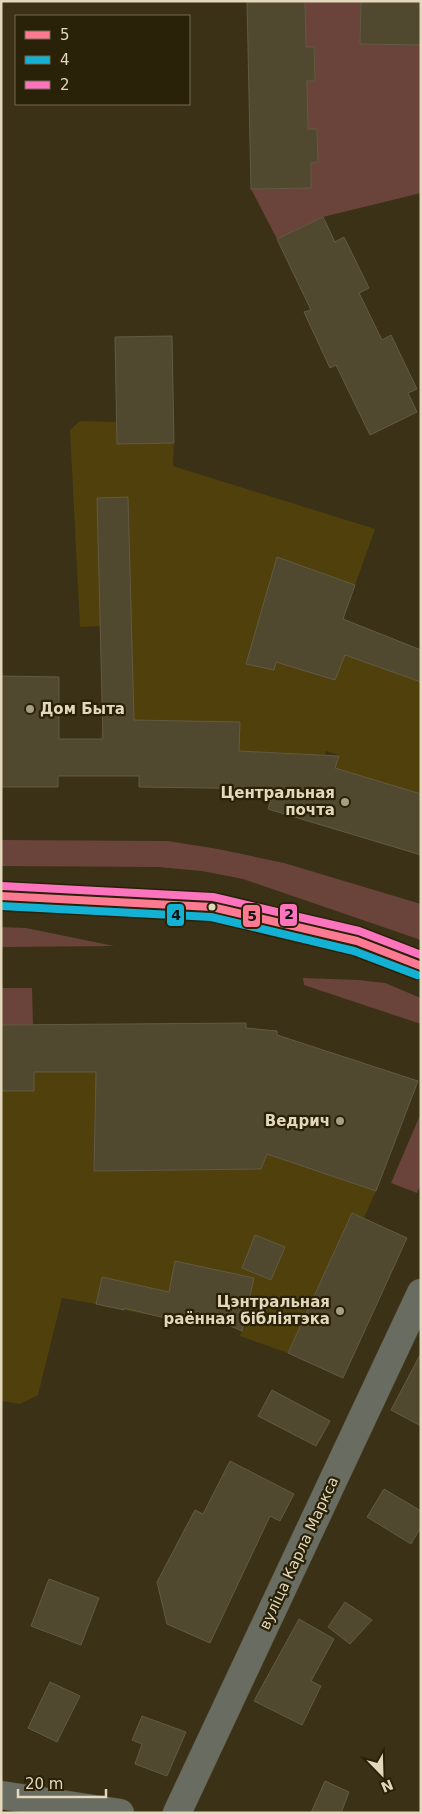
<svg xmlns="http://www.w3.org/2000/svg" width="422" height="1814" font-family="'DejaVu Sans',sans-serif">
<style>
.built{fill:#50400c}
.green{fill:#6a433a}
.building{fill:#51492f;stroke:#625a43}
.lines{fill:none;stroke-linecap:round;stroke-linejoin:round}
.street-casing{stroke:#564d37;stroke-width:29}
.secondary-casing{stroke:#564d37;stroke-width:29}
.street{stroke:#696d61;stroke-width:28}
.secondary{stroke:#6a6d5e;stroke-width:28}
.bus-1-casing{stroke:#292108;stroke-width:11}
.bus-2-casing{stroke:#292108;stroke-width:11}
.bus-3-casing{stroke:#292108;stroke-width:11}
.bus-1{stroke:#fe7a93;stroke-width:8}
.bus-2{stroke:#13b2d5;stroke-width:8}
.bus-3{stroke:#fc73be;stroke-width:8}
.poi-dot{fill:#a89e82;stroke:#292108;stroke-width:2}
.bus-dot{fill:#e3d8bb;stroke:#292108;stroke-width:2}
.labels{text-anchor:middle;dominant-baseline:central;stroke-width:4.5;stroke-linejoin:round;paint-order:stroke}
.poi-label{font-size:15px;font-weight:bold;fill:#e3d8bb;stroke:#292108;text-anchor:end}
.street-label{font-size:15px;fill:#e3d8bb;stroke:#292108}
.line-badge{stroke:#292108;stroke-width:2}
.pale-badge-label{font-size:14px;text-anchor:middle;font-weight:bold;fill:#111}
</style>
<rect width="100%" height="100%" fill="#3a3117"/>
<path class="built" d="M80,421L117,422V444L174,443L173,466L375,529L343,619L421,650V794L335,768L339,755L326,751L322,764L285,753L239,751V722L137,720L136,740L101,739L103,716L100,626L80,627L70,430Z
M108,1071L96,1081L94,1171L261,1169L267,1154L376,1191L364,1218L352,1213L288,1353L240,1336L247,1308L199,1296L165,1318L124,1310L130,1283L102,1277L96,1304L62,1298L38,1395L20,1404L1,1401V1091L34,1072Z"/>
<path class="green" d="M305,1H421V193L323,217L277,239L251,189L311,188V163L318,162L317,129H308L307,81L315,80L314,47H306Z
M1,840L168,841L218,849L284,863L421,904V940L243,879L202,871L158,867L1,866Z
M1,927L26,928L114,946L1,947Z
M303,978L359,980L385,983L421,998V1024L304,985Z
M1,988H32L33,1025H1Z
M421,1113V1184L417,1193L391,1183Z"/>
<path class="building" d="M247,1H305L306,47H314L315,81H307L308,129H317L318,162L311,163V188L251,189Z
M361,1H421V45L360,44Z
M323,217L335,242L344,237L369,288L359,293L382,340L391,335L417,389L408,393L417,412L370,435L336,365L330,368L304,312L311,310L277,239Z
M172,336L174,443L117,444L115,337Z
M128,497L134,720L240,722L239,751L339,756L335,768L421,794V855L268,809L274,789L139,787V776H58V787H1V676L59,677V739H103L97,498Z
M277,557L355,585L343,619L421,650V682L345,655L335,680L276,662L274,670L246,664Z
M246,1023V1028L277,1031V1035L418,1081L376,1191L267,1154L261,1169L94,1171L96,1072H34V1091H1V1025Z
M352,1213L407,1238L343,1378L288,1353Z
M255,1235L285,1247L271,1280L242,1268Z
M175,1261L254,1278L242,1331L197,1311L190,1324L124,1308V1310L96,1304L102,1277L169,1292Z
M421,1353V1426L391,1410Z
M272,1390L330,1421L316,1446L258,1416Z
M230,1461L294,1494L280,1521L270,1516L210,1643L167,1624L157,1582L195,1510L203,1514Z
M384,1489L421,1511V1527L411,1544L367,1517Z
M49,1579L99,1598L81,1645L31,1626Z
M345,1602L372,1620L350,1644L328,1627Z
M299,1619L334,1639L311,1681L321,1686L302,1725L254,1701Z
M50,1682L80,1696L57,1742L28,1728Z
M142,1716L186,1732L167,1776L135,1764L142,1744L132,1740Z
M325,1781L349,1792L341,1813H311Z"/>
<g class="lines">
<defs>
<path id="street" d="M1,1795L120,1813
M177,1813L421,1293"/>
<path id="secondary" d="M1,896L212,907L357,941L421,966"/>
</defs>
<use href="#street" class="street-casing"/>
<use href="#secondary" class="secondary-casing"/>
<use href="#street" class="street"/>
<use href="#secondary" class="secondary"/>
<defs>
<path id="bus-1" d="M1,896L212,907L357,941L421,966"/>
<path id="bus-2" d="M1,906L211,917L354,951L417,975"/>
<path id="bus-3" d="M2,886L213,897L359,931L421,955"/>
</defs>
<use href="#bus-1" class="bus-1-casing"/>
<use href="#bus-2" class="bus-2-casing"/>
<use href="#bus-3" class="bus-3-casing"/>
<use href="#bus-1" class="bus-1"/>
<use href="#bus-2" class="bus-2"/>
<use href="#bus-3" class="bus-3"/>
</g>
<g class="poi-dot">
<circle cx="30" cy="709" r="5"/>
<circle cx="345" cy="802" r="5"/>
<circle cx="340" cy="1121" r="5"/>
<circle cx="340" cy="1311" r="5"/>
</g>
<circle class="bus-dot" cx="212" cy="907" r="4.5"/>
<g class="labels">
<g class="poi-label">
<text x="40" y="709" text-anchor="start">Дом Быта</text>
<text x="335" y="793">Центральная<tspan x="335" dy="17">почта</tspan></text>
<text x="330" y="1121">Ведрич</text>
<text x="330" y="1302">Цэнтральная<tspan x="330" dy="17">раённая бібліятэка</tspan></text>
</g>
<g class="street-label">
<text transform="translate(299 1553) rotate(-65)">вуліца Карла Маркса</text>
</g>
</g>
<g class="line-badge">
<rect x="279" y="903" width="19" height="24" rx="5" fill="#fc73be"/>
<rect x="166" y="903" width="19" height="24" rx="5" fill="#13b2d5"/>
<rect x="242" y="904" width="19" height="24" rx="5" fill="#fe7a93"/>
</g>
<g class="pale-badge-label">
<text x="289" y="919">2</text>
<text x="176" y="920">4</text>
<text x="252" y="921">5</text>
</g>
<rect width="422" height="1814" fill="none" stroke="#e3d8bb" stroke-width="5"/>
<rect x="15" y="15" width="175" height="90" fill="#292108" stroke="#736a50"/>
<rect x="25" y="31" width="25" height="8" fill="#fe7a93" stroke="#736a50"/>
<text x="60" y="40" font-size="15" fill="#e3d8bb">5</text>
<rect x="25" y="56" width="25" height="8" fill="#13b2d5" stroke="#736a50"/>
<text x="60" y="65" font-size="15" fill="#e3d8bb">4</text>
<rect x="25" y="81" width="25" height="8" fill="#fc73be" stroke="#736a50"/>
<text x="60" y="90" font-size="15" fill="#e3d8bb">2</text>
<g transform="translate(382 1774) rotate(157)" stroke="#292108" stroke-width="4" paint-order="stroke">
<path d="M0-4L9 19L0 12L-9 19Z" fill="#e3d8bb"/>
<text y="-8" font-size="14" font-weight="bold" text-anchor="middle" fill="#e3d8bb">N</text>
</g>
<path d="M18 1789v8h88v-8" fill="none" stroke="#e3d8bb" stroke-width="2.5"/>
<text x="25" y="1789" font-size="15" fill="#e3d8bb" stroke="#292108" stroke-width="4" paint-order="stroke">20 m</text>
</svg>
